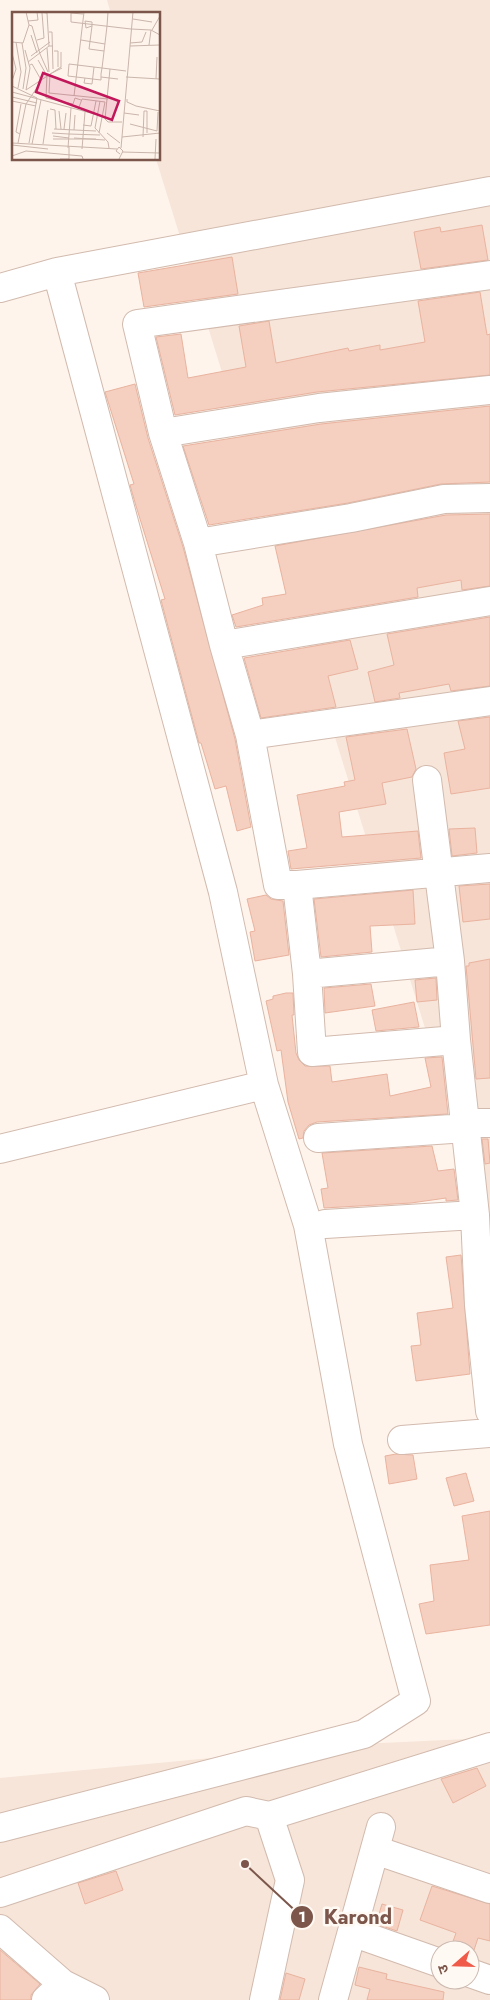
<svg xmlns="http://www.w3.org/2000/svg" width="490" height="2000" font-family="Jost,'Noto Sans Devanagari',sans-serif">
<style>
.residential{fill:#f6e5d8;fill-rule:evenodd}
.building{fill:#f5cfc0;stroke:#e9b39f}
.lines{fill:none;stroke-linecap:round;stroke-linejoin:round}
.minor-casing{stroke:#d2baae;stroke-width:30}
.minor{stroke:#fff;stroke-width:28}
.inset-road{fill:none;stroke:#cab5ab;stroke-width:1}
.view{fill:#c2185b;fill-opacity:0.15;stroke:#c2185b;stroke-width:2.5}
.inset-edge{fill:none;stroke:#7c564a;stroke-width:2.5}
.leader{fill:none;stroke:#7c564a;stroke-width:2}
.callout-dot{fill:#7c564a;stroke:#fff9f3;stroke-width:2}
.mark-label{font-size:15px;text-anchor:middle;font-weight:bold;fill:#fff}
.callout-label{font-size:20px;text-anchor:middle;font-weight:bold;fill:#7c564a;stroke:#fff9f3;stroke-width:5;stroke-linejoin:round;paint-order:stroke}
</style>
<rect width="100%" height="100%" fill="#fef4eb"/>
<path class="residential" d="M107,0H490V1238L156,159H159V14H111Z
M490,1738V2000H0V1778L360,1744ZM440,1950H470V1980H440Z"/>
<path class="building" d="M482,225L488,260L421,269L414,232L440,227L441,232Z
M232,257L238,294L144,307L138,273Z
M480,292L487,335L490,334V375L317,392L175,415L156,337L181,334L188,378L246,367L239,326L269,321L276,363L348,348L349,351L380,345V350L425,342L418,301Z
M135,384L148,438L183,547L235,739L251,827L237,831L226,786L215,789L201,743H199L161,600L165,599L136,506L130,485L134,484L105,392Z
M490,406V482L441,484L348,503L209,525L183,446L321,424Z
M490,514V586L462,590L461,580L417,588L418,597L236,627L232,615L263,605L262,598L286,594L275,546L446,515Z
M490,617V686L451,691L449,684L399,693L400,698L375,702L368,672L394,665L387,634Z
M350,640L358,669L328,676L336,707L261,718L244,658Z
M490,717V788L451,794L444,753L465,749L458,721Z
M407,729L416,769L412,777L382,783L386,804L339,812L342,837L418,831L421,858L291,869L288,851L307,848L297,795L345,786L344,782L355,780L346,737Z
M475,828L477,853L452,856L449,829Z
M490,884V919L463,922L459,886Z
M413,890L415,924L370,926L372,952L321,957L314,899Z
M266,895L271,899L283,901L289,955L255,961L250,932L255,931L247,899Z
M490,959V1078L476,1079L466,966H469V963Z
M436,978L437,1000L417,1002L415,980Z
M371,984L375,1006L325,1013L324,988Z
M286,993H293L294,1015H292L296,1053L299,1060L305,1066H330L332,1082L387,1074L390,1096L431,1087L425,1058L442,1057L448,1114L317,1122L309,1125L304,1131L303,1138L299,1139L288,1102L281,1050L277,1051L266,1001L273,999V996Z
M414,1002L419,1027L376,1031L372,1010Z
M482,1139H488L490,1163L485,1164Z
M432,1146L438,1171L454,1169L458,1200L446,1201V1198L411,1203L324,1208L321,1189L328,1188L322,1153Z
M461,1255L470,1374L416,1381L411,1346L421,1345L417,1313L453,1308L446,1257Z
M396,1454L413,1455L417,1479L389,1484L385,1456Z
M466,1473L474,1501L454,1506L446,1478Z
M490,1511V1625L426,1634L419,1604L434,1601L430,1565L469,1560L462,1516Z
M477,1768L486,1786L453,1803L441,1779Z
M116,1871L123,1890L85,1904L78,1883Z
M432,1886L490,1904V1941L478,1938L474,1950H450L456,1933L420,1920Z
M382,1904L403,1910L397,1931L376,1924Z
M0,1950L40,1984L31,1995V2000H0Z
M359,1967L387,1974L386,1979L444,1992L443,2000H367L370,1989L355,1985Z
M286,1973L305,1979L299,2000H280Z"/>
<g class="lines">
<defs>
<path id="minor" d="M490,275L137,324L163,433L198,543L224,645L250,735L278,885H297L490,868
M0,288L57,272L490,191
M163,433L319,408L490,390
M198,543L351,518L444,499L490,498
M224,645L490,601
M250,735L490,701
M427,780L450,961L456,1040
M297,885L307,974L312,1052L456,1040L475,1215L479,1305L490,1411
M307,974L450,961
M318,1138L466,1128L473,1123H490
M0,1149L264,1085
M325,1224L475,1215
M402,1440L490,1433
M0,1828L364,1734L416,1701L348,1444L308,1225L264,1085L223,892L57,272
M375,1850L490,1889
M0,1893L246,1811L269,1816L490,1747
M0,1929L63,1984L95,2000
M352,1932L440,1963
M470,1973L490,1980
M46,2000L63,1984
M264,2000L290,1880L269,1816
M333,2000L381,1827"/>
</defs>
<use href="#minor" class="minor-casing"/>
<use href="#minor" class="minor"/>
</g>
<g transform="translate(12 12)">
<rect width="148" height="148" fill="#fef4eb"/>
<path class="inset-road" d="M27,0L35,1L37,34H41M96,0L95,14L91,48L90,56L89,62V68L56,64L57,52L90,56L114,59M71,2L59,1V10L119,17M121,7L140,10M16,9L26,8L25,0M17,13L20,14L28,42M80,14L74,16L73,9L80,10V14L77,37L92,39M119,17L139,18L148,23M140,18L148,4M37,20H40L41,57M19,23L25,41M25,28L32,26L30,1M69,28L93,32M0,30L11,31L17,13L14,0M4,30L9,60L6,76M10,31L14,56L11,77M118,31L130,30L134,20M137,33L139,18M118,34L148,33M35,36L37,60M13,38L18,56L14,78M42,39H46V55M0,41L4,57L0,69M28,42L36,60M19,44L38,30M26,48L34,62M16,50L37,34M18,53L20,52L28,66M50,56L38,62L37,81L96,87M98,57L93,107L96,110H110M89,65L106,67M114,65L148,67M73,66L72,71L80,72L82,55M144,67L145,45M0,74L25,86L17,131M14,78L49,55V40M0,80L90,104M62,84L72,0M0,85L25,91M34,86L61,92L63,86L69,88M34,86L35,62M115,87V90L124,94L148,99M0,89L24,94M88,89L83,116L96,130L97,136M38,97L43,98L44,117M66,98L70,87L93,90L87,121M47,99L49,117M132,99H135V121M112,101L127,103M118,112L145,119L146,100M71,113L79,114L84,89M42,117L84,119M52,117L54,101M62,118L63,103M40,121L57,122M95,121L108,131M8,122L4,120L9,92M57,122L88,123M41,124L57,126M110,125L148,121M131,125L132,99M62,126L93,128M41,127H84M0,131L105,137M6,131L14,92L26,74M20,132L29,88M31,132L36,98M0,133L36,137M56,136L59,96M109,136L121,0M70,137L73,100M110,140L148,141M0,144L14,139L70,144L71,147M48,147H57V134M107,147L111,139L107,135L104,139L108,142M143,147L144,127"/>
<path class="view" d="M31,61L107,89L100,108L24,80Z"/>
<rect width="148" height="148" class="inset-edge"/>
</g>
<path class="leader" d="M245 1864L302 1917"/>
<g class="callout-dot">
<circle cx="245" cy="1864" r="5"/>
<circle cx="302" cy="1917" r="12"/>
</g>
<g class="mark-label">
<text x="302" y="1922">1</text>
</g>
<g class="callout-label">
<text x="358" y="1924">Karond</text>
</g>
<g transform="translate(455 1965) rotate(250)"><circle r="24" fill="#fff9f3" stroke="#cbb8af"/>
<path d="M0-4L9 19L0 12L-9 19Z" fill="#ef5a49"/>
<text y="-8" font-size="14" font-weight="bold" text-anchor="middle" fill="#7c564a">उ</text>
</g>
</svg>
